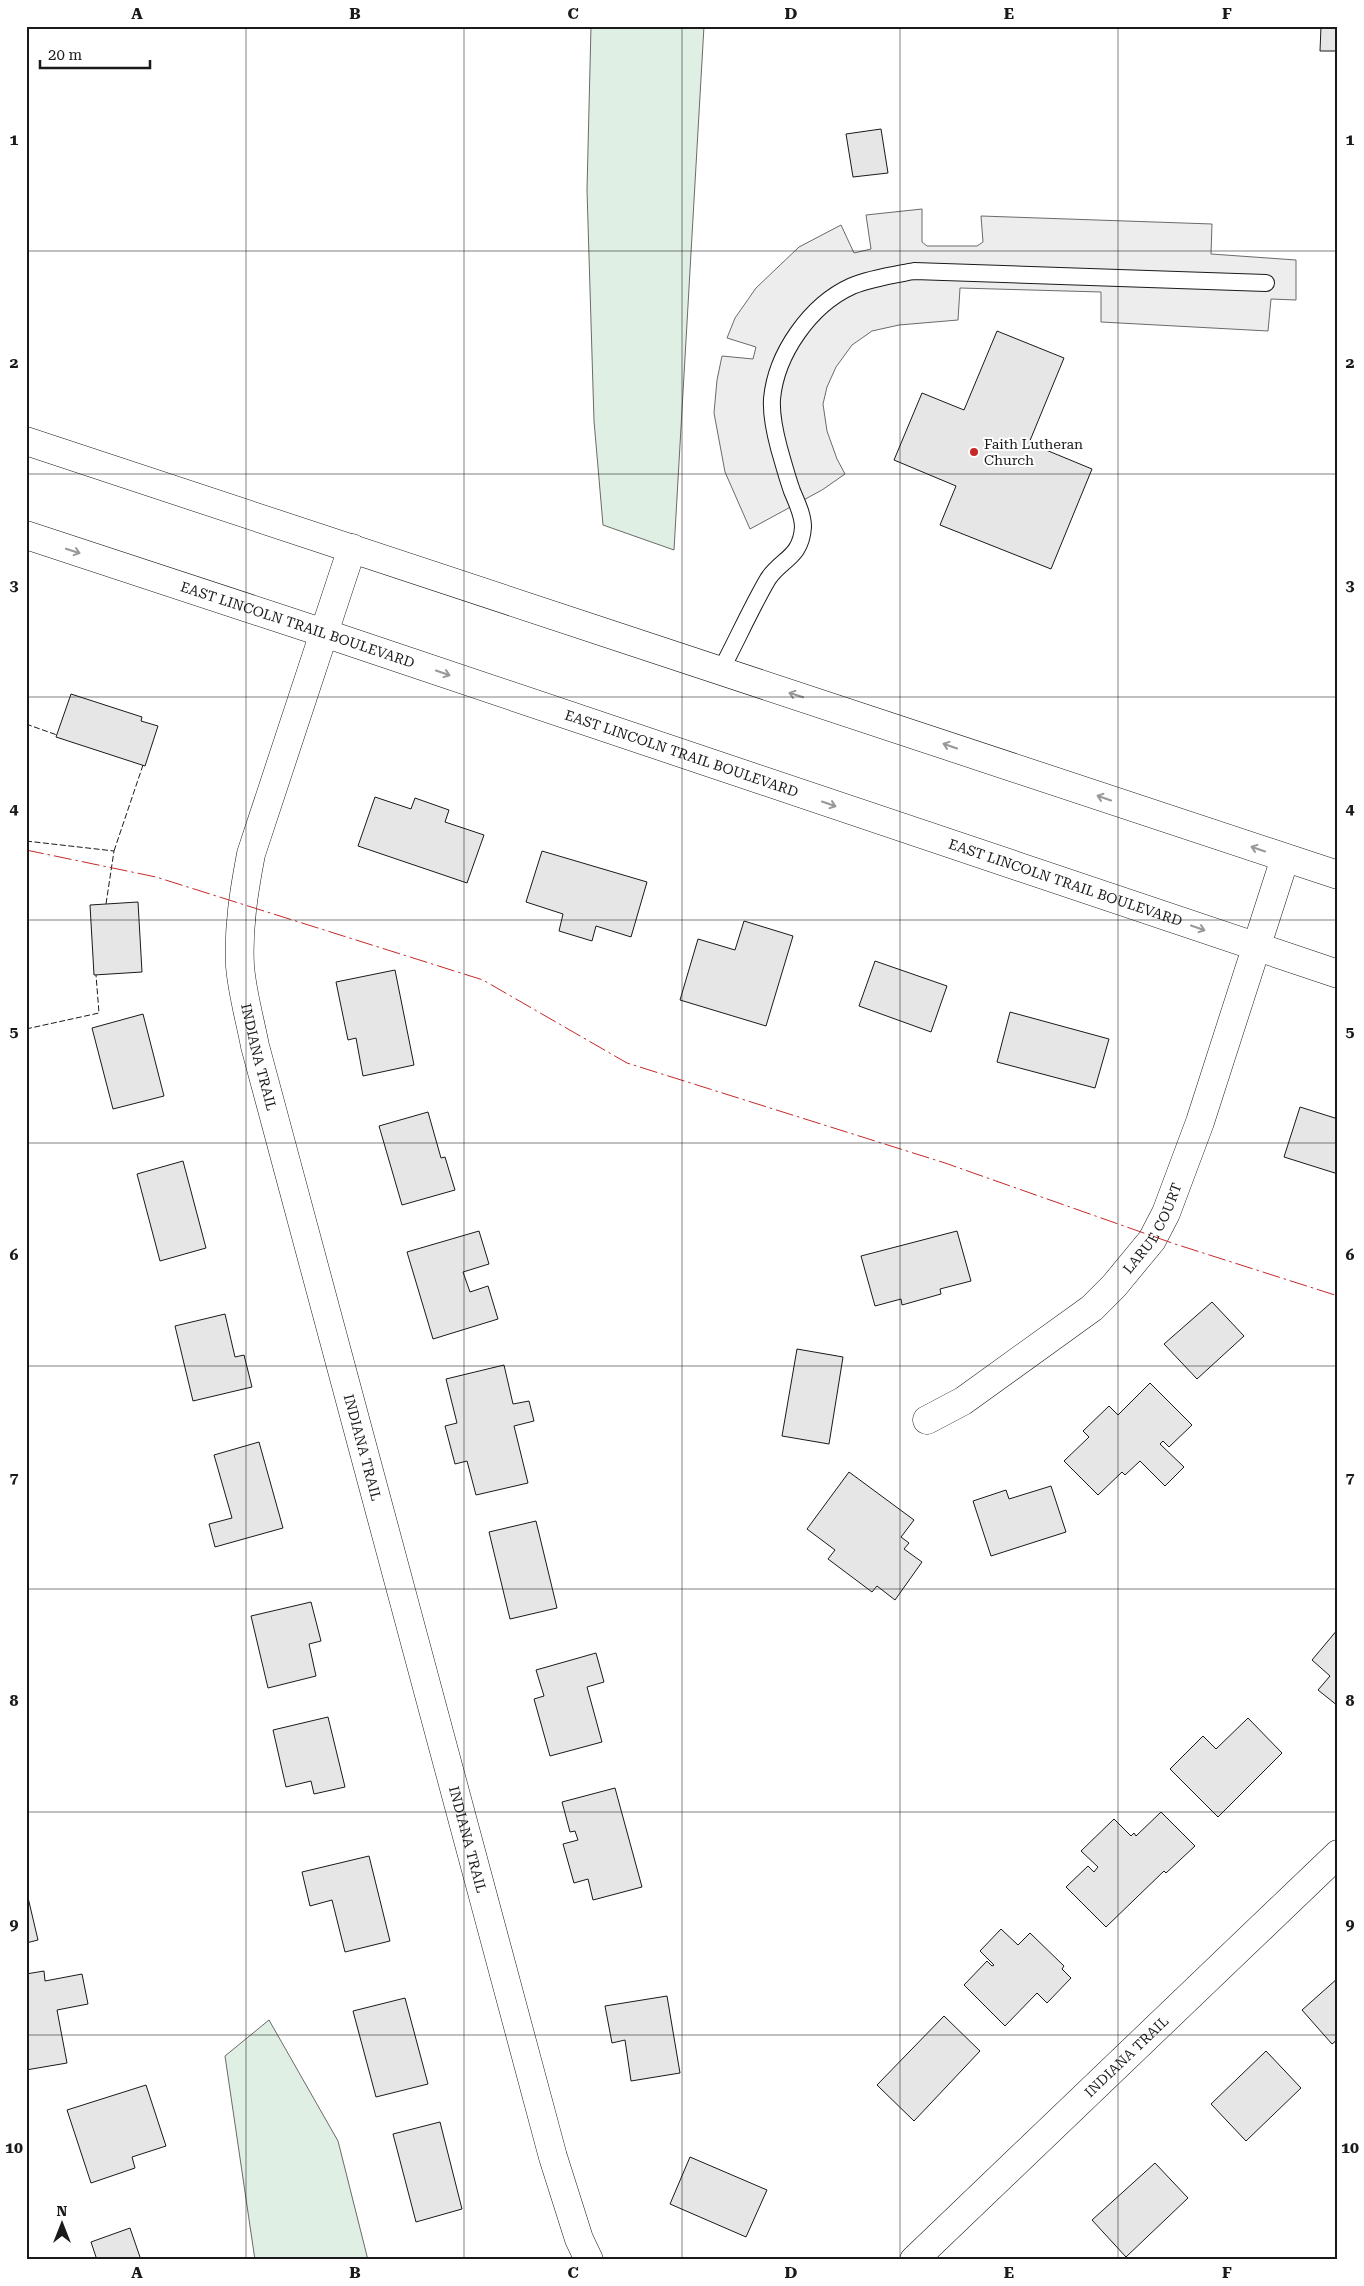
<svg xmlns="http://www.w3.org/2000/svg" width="1364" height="2286" font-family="'Roboto Serif',serif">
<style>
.green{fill:#e0efe3;stroke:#6a6a6a}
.parking{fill:#ededed;stroke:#6a6a6a}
.building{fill:#e6e6e6;stroke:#1a1a1a}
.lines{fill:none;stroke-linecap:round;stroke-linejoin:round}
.lane-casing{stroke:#1a1a1a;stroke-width:18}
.street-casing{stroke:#1a1a1a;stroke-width:29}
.secondary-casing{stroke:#1a1a1a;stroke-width:29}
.lane{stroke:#fff;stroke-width:16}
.street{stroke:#fff;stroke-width:28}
.secondary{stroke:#fff;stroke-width:28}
.fence{stroke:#1a1a1a;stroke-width:1;stroke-dasharray:6 2.5;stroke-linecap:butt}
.power{stroke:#c62828;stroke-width:1;stroke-dasharray:18 4 2.5 4;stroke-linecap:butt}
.oneway{stroke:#989898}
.grid{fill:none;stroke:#1a1a1a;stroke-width:1;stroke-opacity:0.55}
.poi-dot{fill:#c62828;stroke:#fff;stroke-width:2}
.labels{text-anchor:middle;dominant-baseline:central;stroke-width:4;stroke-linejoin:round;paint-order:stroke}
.poi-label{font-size:14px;fill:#1a1a1a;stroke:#fff;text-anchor:start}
.street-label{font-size:14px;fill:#1a1a1a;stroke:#fff}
.neatline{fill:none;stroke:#1a1a1a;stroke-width:2}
.grid-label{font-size:16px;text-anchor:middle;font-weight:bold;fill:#1a1a1a}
</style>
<rect width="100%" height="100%" fill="#fff"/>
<path class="green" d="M591,26H704L674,550L603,525L594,421L587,190Z
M269,2020L338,2141L368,2260H255L225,2056Z"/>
<path class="parking" d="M922,209V242L927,246H977L983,242L981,216L1212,224L1211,254L1296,260V300L1271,299L1268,331L1101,322V292L960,288L958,320L899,325L872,331L852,345L836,367L827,387L823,404L827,431L837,459L845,474L822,490L750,529L725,472L714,413L717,380L722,356L753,359L756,347L727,338L735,318L756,288L799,247L841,225L854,253L871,249L866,215Z"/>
<path class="building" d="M1321,26H1338V51H1320Z
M881,129L888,173L853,177L846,134Z
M997,331L1064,358L1029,443L1092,469L1051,569L940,525L956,486L894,460L922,393L964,410Z
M71,694L142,717L141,721L158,726L145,766L56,737Z
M375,797L411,809L415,798L449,810L445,822L484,835L467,883L358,846Z
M542,851L647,882L631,937L596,926L592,941L559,931L563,914L526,902Z
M138,902L142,972L94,975L90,905Z
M744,921L793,936L766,1026L680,1000L698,939L735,950Z
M875,961L947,986L931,1032L859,1006Z
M395,970L414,1065L363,1076L356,1038L348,1040L336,982Z
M1010,1012L1109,1039L1095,1088L997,1062Z
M143,1014L164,1096L113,1109L92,1028Z
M1300,1107L1338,1119V1174L1284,1157Z
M428,1112L441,1158L445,1157L455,1190L402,1205L379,1126Z
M183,1161L206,1248L160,1261L137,1174Z
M479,1231L489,1264L463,1272L470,1292L488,1286L498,1319L433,1339L407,1252Z
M957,1231L971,1281L940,1289L941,1294L902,1305L901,1299L875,1306L861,1256Z
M1212,1302L1244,1336L1197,1379L1164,1344Z
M225,1314L235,1357L244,1355L252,1387L193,1401L175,1326Z
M797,1349L843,1357L829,1444L782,1436Z
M504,1365L513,1404L529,1401L534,1421L514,1426L528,1483L476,1495L467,1461L455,1464L445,1426L457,1423L446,1379Z
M1150,1383L1192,1425L1169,1447L1163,1441L1160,1444L1184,1467L1165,1486L1140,1461L1125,1475L1122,1472L1098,1495L1064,1461L1089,1437L1083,1431L1109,1406L1118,1415Z
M259,1442L283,1528L215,1547L209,1524L232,1518L214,1455Z
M849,1472L914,1520L901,1537L909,1543L904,1549L922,1562L895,1600L877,1586L872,1592L828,1559L835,1550L807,1529Z
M1051,1486L1066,1532L991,1556L973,1501L1006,1490L1009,1499Z
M536,1521L557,1608L510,1619L489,1532Z
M311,1602L321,1641L309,1644L316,1676L268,1688L251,1616Z
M1338,1629V1706L1318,1690L1330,1676L1312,1660Z
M596,1653L604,1682L587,1687L602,1742L550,1756L534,1699L544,1696L536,1670Z
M328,1717L345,1787L314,1794L311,1781L286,1787L273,1730Z
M1248,1718L1282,1753L1218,1817L1170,1769L1203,1736L1216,1749Z
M615,1788L642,1887L593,1900L588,1879L574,1883L563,1844L578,1840L575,1831L570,1832L562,1802Z
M1161,1812L1195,1846L1166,1873L1164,1871L1106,1927L1066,1887L1088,1866L1094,1872L1098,1867L1081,1851L1114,1819L1131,1836L1134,1833L1136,1836Z
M369,1856L390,1941L345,1952L332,1900L310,1906L302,1872Z
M26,1889L38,1940L26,1943Z
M1001,1929L1018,1945L1030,1933L1064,1966L1062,1969L1071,1978L1047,2003L1037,1993L1005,2026L964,1985L987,1961L992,1966L994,1965L980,1951Z
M44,1971L45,1981L82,1974L88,2004L57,2010L67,2063L26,2070V1974Z
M1338,1978V2039L1332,2044L1302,2010Z
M667,1996L680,2073L631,2081L625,2040L612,2043L605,2006Z
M405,1998L428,2084L376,2097L353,2011Z
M944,2016L980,2051L914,2121L877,2085Z
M1266,2051L1301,2088L1246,2141L1211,2104Z
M146,2085L166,2146L132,2157L135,2168L91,2183L67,2110Z
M440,2122L462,2209L416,2222L393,2134Z
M690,2157L767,2190L746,2237L670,2204Z
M1155,2163L1188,2198L1126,2257L1092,2220Z
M130,2228L141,2260H97L91,2242Z"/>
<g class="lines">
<defs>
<path id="lane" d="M721,670C737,640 751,608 768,579C781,559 801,558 803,527C803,515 797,503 792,491C787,477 783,462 779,448C775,433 771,415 772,399C776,354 810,305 852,286C871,278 893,275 914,271L1266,283"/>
<g id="street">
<path id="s1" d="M352,548L251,854C244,891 238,927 240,966C242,992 250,1020 255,1046L553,2157L579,2239L589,2260"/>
<path id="s2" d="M927,1420L963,1401L1092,1308L1114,1286L1152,1240L1166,1213L1200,1122L1285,858"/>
<path id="s3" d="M914,2260L1338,1854"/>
</g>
<g id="secondary">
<path d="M26,441L1338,875"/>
<path id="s4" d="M26,535L324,633L1338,974"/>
</g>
</defs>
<use href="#lane" class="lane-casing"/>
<use href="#street" class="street-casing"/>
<use href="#secondary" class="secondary-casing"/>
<use href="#lane" class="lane"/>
<use href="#street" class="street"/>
<use href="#secondary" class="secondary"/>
<path class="fence" d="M26,724L57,735
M26,841L114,851L106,904
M114,851L143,765
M26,1029L99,1013L96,975"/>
<path class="power" d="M26,850L156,877L483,980L627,1063L945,1163L1175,1244L1338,1296"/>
</g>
<defs><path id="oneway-shaft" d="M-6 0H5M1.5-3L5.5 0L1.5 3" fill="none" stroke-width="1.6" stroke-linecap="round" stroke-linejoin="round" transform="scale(1.25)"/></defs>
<g class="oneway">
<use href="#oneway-shaft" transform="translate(73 551) rotate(18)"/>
<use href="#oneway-shaft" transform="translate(443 673) rotate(19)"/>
<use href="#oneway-shaft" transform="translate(796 695) rotate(-162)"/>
<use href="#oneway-shaft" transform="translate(950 746) rotate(-161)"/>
<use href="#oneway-shaft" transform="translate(1104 798) rotate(-161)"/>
<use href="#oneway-shaft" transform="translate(829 804) rotate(19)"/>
<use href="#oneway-shaft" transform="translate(1258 849) rotate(-161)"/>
<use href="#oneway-shaft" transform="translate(1198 928) rotate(19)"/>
</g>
<path class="grid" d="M246,26V2260M464,26V2260M682,26V2260M900,26V2260M1118,26V2260M26,251H1338M26,474H1338M26,697H1338M26,920H1338M26,1143H1338M26,1366H1338M26,1589H1338M26,1812H1338M26,2035H1338"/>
<circle class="poi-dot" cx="974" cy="452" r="5"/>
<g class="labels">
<g class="poi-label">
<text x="984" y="444">Faith Lutheran<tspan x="984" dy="16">Church</tspan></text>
</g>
<g class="street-label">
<text stroke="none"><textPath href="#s4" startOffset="286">EAST LINCOLN TRAIL BOULEVARD</textPath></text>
<text stroke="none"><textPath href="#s4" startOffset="691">EAST LINCOLN TRAIL BOULEVARD</textPath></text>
<text stroke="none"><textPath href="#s4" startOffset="1096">EAST LINCOLN TRAIL BOULEVARD</textPath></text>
<text stroke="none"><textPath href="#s1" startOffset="528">INDIANA TRAIL</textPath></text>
<text stroke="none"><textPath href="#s2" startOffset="301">LARUE COURT</textPath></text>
<text stroke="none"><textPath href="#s1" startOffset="932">INDIANA TRAIL</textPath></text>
<text stroke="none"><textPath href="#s1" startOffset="1338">INDIANA TRAIL</textPath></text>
<text stroke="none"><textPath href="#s3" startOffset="294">INDIANA TRAIL</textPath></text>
</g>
</g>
<rect width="1364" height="2286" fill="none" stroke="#ffffff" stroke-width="55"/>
<g transform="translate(62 2224)" stroke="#ffffff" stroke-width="4" paint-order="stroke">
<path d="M0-4L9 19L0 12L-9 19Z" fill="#1a1a1a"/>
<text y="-8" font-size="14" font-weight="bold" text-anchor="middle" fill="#1a1a1a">N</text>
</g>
<path d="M40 60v8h110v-8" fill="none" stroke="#1a1a1a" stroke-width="2.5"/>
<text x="48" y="60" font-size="15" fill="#1a1a1a" stroke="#ffffff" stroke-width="4" paint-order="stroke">20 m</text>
<rect x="28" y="28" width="1308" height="2230" class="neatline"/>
<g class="grid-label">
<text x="137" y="19">A</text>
<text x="355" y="19">B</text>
<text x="573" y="19">C</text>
<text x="791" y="19">D</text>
<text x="1009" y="19">E</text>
<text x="1227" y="19">F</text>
<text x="14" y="145">1</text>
<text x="1350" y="145">1</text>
<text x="14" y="368">2</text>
<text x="1350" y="368">2</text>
<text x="14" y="591">3</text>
<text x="1350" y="591">3</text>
<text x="14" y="814">4</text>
<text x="1350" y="814">4</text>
<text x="14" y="1037">5</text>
<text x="1350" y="1037">5</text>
<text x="14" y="1260">6</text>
<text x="1350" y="1260">6</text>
<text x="14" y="1483">7</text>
<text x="1350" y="1483">7</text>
<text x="14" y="1706">8</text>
<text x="1350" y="1706">8</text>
<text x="14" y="1930">9</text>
<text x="1350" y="1930">9</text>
<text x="14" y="2153">10</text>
<text x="1350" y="2153">10</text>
<text x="137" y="2278">A</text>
<text x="355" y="2278">B</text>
<text x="573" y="2278">C</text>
<text x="791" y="2278">D</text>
<text x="1009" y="2278">E</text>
<text x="1227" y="2278">F</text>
</g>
</svg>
